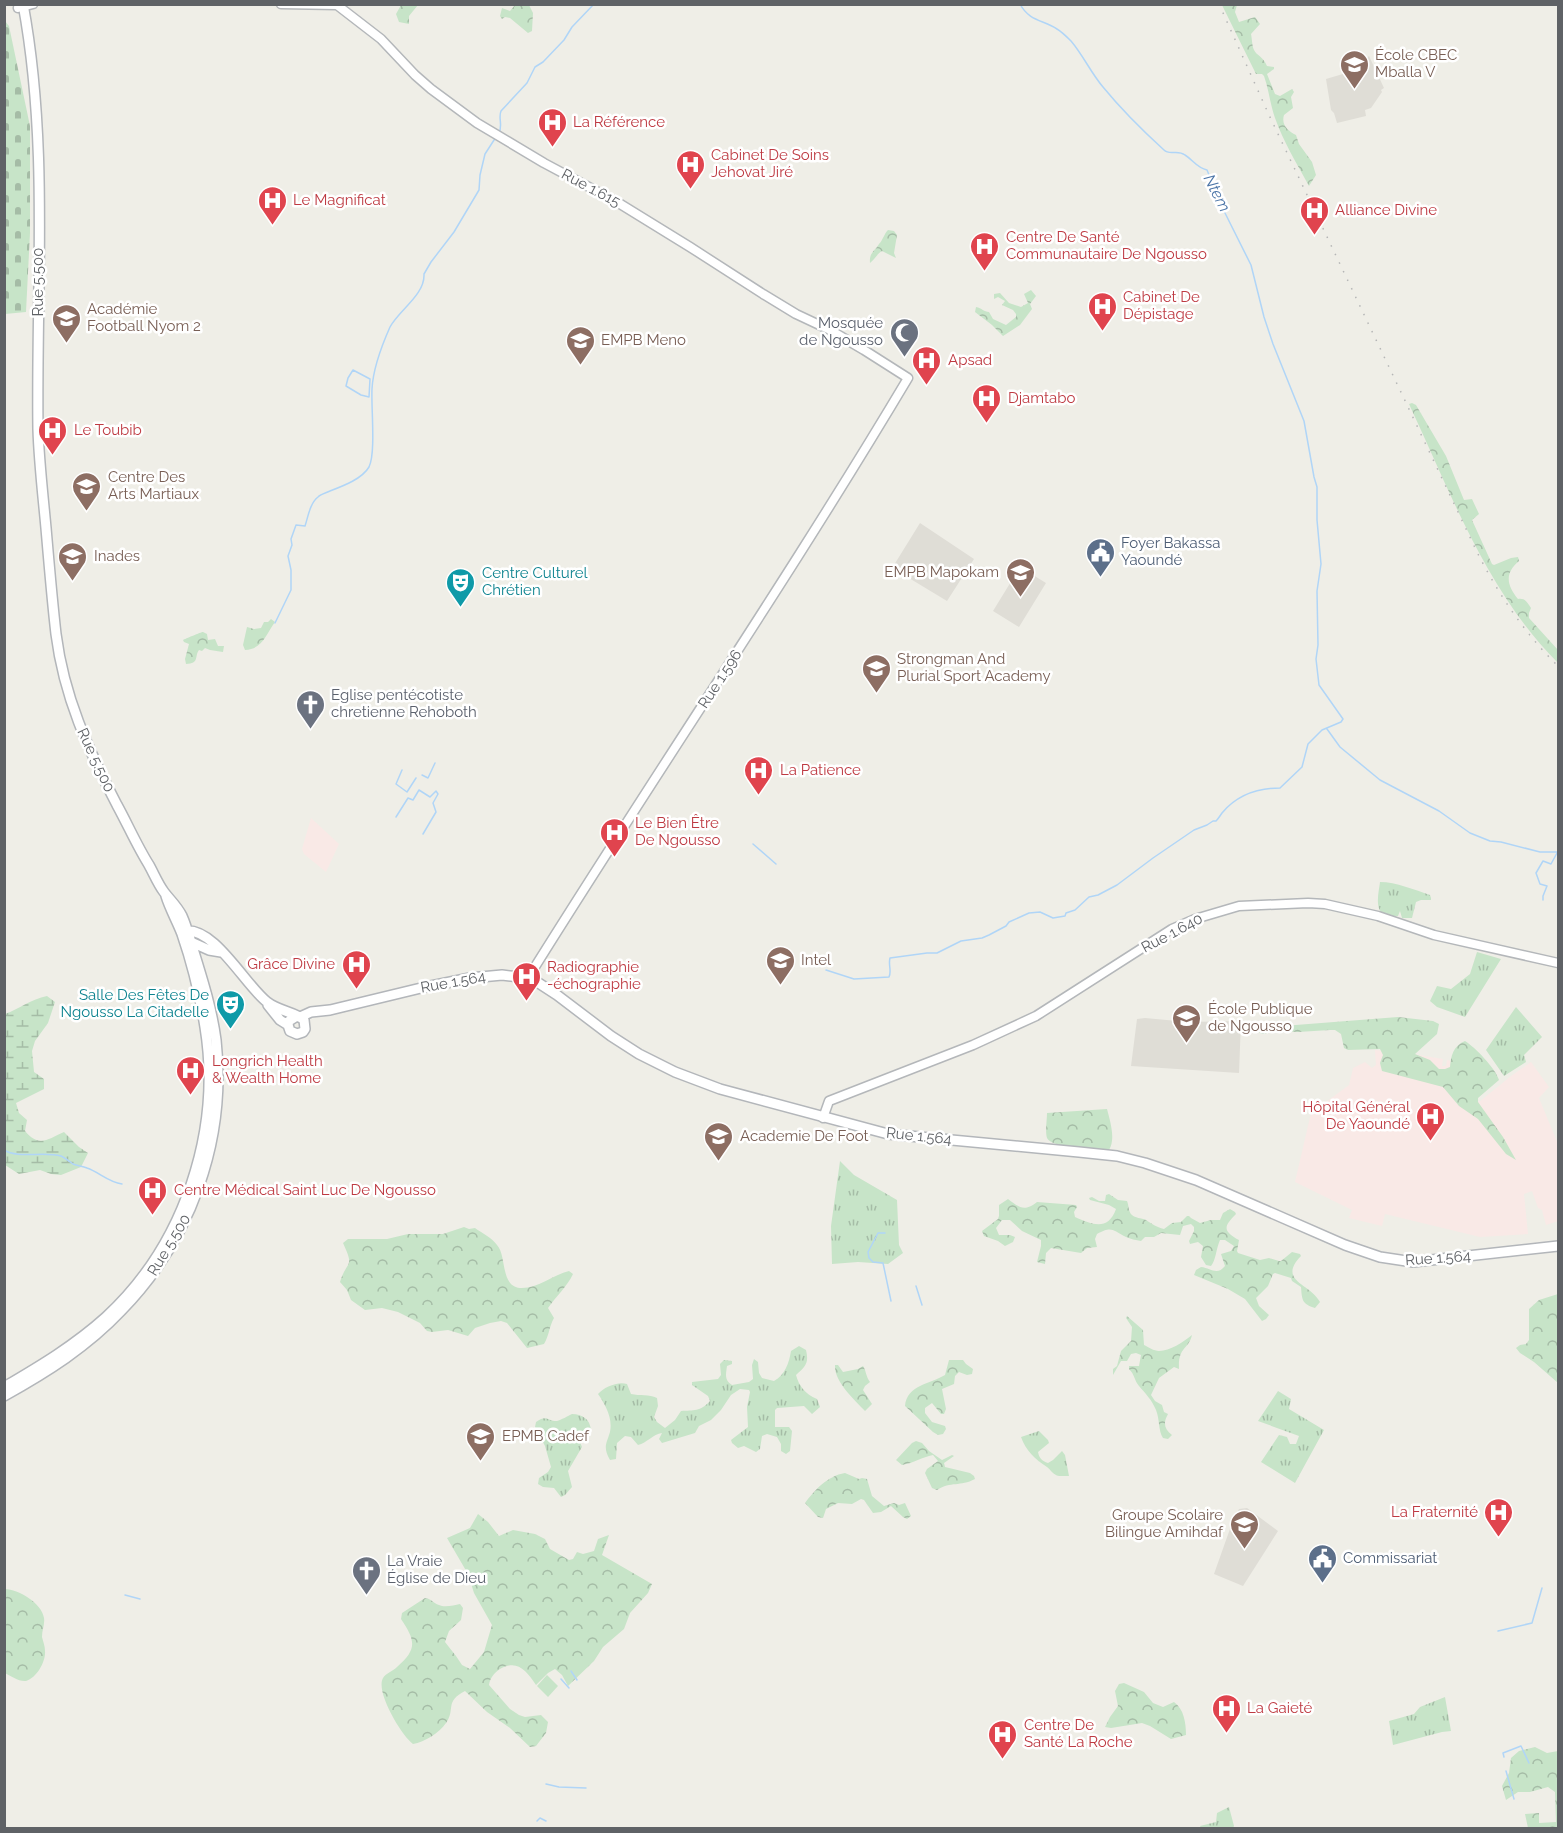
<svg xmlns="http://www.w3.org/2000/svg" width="1563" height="1833" font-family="Raleway,sans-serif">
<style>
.education{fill:#dfddd6}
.medical{fill:#f9e9e6}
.grass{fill:url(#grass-tufts)}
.forest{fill:url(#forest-crowns)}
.wetland{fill:url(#wetland-marsh)}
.cemetery{fill:url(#cemetery-stones)}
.pitch{fill:#c7e4c8}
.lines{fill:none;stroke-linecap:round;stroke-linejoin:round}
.stream{stroke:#b0d5f7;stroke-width:1.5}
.tertiary-casing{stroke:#b4b7ba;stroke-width:11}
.secondary-casing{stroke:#b3b6ba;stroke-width:12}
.tertiary{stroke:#fff;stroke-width:8}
.secondary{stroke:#fff;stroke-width:9}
.rail{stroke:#b5b6b6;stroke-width:1.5;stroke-dasharray:1.5 8;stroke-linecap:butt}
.labels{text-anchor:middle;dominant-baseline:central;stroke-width:5;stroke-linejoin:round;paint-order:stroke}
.education-label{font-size:15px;fill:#785e54;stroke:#fff;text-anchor:start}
.health-label{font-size:15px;fill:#be3a42;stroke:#fff;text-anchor:start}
.street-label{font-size:15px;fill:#5f6266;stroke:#fff}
.worship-label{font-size:15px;fill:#5b616d;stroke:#fff;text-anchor:start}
.service-label{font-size:15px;fill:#4e5e75;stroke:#fff;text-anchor:start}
.culture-label{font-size:15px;fill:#0d838f;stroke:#fff;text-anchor:start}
.water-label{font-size:16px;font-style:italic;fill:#4d76a8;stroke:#fff}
</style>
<defs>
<pattern id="grass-tufts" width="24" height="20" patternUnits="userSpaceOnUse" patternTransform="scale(1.5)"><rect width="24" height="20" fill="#c7e4c8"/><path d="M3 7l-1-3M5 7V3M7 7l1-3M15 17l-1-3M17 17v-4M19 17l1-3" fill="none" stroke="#a5bca6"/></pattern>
<pattern id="forest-crowns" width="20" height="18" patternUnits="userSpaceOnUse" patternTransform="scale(1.5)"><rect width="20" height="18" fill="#c7e4c8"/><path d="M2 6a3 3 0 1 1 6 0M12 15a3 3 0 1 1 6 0" fill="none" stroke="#a5bca6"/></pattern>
<pattern id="wetland-marsh" width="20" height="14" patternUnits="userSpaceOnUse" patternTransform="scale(1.5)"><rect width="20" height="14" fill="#c7e4c8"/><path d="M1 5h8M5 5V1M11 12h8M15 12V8" fill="none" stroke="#a5bca6"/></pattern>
<pattern id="cemetery-stones" width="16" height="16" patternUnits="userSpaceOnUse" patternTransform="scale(1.5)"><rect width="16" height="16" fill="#c7e4c8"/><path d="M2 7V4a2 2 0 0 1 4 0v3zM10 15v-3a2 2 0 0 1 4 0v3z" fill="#a5bca6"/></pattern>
</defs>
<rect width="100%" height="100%" fill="#efeee7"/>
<path class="education" d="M1369,56L1384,88L1381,90L1382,92L1371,108L1365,110L1366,116L1337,123L1334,113L1331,110L1326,79L1353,71Z
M920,523L974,559L947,601L894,569V565Z
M1020,567L1046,583L1019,627L993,611Z
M1145,1018L1188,1022L1241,1021L1239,1073L1131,1066L1137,1019Z
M1247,1508L1278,1531L1243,1586L1214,1574L1231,1526L1239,1509Z"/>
<path class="medical" d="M311,818L339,844L326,872L304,854L302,849Z
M1375,1050L1407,1053L1443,1059L1442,1066H1446L1447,1060L1452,1061V1064L1479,1102L1511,1076L1531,1062L1549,1087L1539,1098L1558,1144V1221L1546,1225L1542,1210L1538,1208L1532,1191L1524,1194L1528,1234L1480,1237L1385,1214L1382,1226L1349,1218L1352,1210L1295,1182L1311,1113L1349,1085L1353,1068L1365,1062L1372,1068L1376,1065Z"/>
<path class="grass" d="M1380,882C1396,882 1415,890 1430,895L1431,898V900H1421L1416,902L1412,918H1402L1400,911L1398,916C1394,916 1391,917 1387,916C1373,912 1379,892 1380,882Z
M1477,952L1501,959L1465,1017L1437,1007L1430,1001L1437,986L1451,989L1470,974Z
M1516,1007L1542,1037L1524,1055L1526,1062L1504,1076L1486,1050Z
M840,1161L854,1175L897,1200L899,1245L903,1253L888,1264L858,1262L832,1264L831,1226Z
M799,1346L806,1350C809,1363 806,1366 796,1375C799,1386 805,1394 817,1399L820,1407L812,1414L804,1406L777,1408L775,1410V1427H789L792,1431L790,1451L786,1454L781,1451V1444L777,1437L767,1434L762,1436L760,1449L756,1452L744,1446L738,1448L732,1443L731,1440L748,1427L747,1407L750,1392L749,1390L740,1389L731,1395L721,1410L711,1420L699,1426L695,1433L662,1443L659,1439L662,1433C653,1434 647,1443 638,1445L631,1437L625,1436L617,1443L616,1459L610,1460C603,1447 606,1445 610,1432C613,1418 605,1404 598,1394C604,1387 618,1381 627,1384L631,1394C640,1396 649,1394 657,1398L658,1406L654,1417L657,1422L665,1428L675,1420L681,1411C694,1410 700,1412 710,1401L708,1396L692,1385V1382L718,1379L721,1375L720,1364L724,1360L732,1361V1364L727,1366C726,1374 724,1380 732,1385L749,1382L753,1379L752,1365L754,1359L758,1362L759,1373L762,1378L774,1381C785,1375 789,1363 791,1351Z
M1278,1391L1291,1399L1289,1409L1324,1430L1295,1483L1261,1462L1279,1435L1287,1437L1290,1444H1296L1299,1436L1258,1421Z
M572,1414C582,1414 590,1419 591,1430L580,1442L582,1447L568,1471L572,1487L565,1495L561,1497L554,1488L543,1487L538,1484L539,1478L548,1472L551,1467L545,1446L535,1427L536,1422C547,1414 547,1421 557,1421C561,1420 568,1416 572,1414Z
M1039,1431L1048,1440L1049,1443L1038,1452C1039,1458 1042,1461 1048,1463L1053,1460L1062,1451L1065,1455L1069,1476C1066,1476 1061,1476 1059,1476C1053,1475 1051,1470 1047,1467C1035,1459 1026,1451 1021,1437Z
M1445,1697L1451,1731L1442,1732L1393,1745L1389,1721L1414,1714L1420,1707Z
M1229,1807L1234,1826L1233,1828H1201L1200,1826L1216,1822L1217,1813Z"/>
<path class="forest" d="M401,5H418L409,16V24L399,22L396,14Z
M515,5H529L533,13L532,31L528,33L510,18L505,17L502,19L500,16L502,8L510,11Z
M1222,5H1237L1235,12L1239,22L1255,17L1260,24L1251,34C1252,38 1252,46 1254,50C1257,56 1263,56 1267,66L1274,67V69L1267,74L1275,94L1280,96L1292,89L1294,92L1291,97L1293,108L1284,115C1281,125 1288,131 1296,135L1299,144L1312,162L1316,175L1309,186C1297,164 1283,141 1275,118C1270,104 1269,90 1264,76L1262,74H1256Z
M888,230L894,231L897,235L894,253L896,258L882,251C877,254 875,259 870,263C869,253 874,252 879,244C883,240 884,234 888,230Z
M1031,290L1036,296L1030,304L1032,309L1020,325L1003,336L992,325L975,312L976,307C982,308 984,312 989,312L993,319L1006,325L1016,317V314L1013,310L1002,305L1005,301L998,297L994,299V294L1000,293L1009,303L1021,307L1028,303L1024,294Z
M1412,403L1416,405L1446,456L1464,500L1472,499L1479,514L1472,520L1492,564L1494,565L1511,558L1518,557L1519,561C1504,574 1507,585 1518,599C1525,598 1527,602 1531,608L1529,613V618L1558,650V663C1487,592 1451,494 1409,404Z
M271,619L275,622C266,634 263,649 245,650L243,645L247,627L254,629L261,628L264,622H268Z
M203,632L207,634L208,640L215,639L218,646H224L223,652L210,650L205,648L202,651L199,650C194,657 200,663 186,664L185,659L189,644L184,642L183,640C185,639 201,632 203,632Z
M1398,1017L1433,1021L1439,1024L1437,1034L1415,1054L1430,1060L1439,1069H1445L1450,1067C1451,1056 1453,1046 1465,1041C1475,1047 1496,1069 1499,1080L1478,1098V1102L1503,1137L1516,1160L1506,1154L1478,1119L1459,1106L1443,1087L1382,1071L1380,1063L1383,1055L1380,1049L1348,1050L1344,1048L1341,1034L1335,1030H1330L1298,1032L1279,1031L1262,1034L1257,1031L1261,1027H1269Z
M1107,1109C1110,1121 1116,1139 1109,1150C1099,1151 1051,1148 1047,1138C1045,1131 1047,1120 1047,1113Z
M1109,1194L1118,1200L1127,1201C1129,1205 1128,1212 1132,1215C1135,1218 1141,1218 1146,1220C1152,1224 1156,1227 1164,1229L1172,1223L1181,1222L1187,1216H1189L1191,1218L1200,1223L1211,1220H1220L1223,1213L1230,1209L1235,1212L1236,1214C1223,1227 1223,1231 1239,1240L1237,1251L1238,1253L1260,1260L1269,1258L1279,1261H1281L1292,1252L1300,1254L1301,1256C1277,1281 1310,1283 1320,1302L1315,1308C1302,1304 1302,1300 1301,1287L1292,1281L1291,1278L1275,1273L1273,1274L1268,1286L1256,1298L1259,1306L1269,1315L1266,1319L1262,1321L1245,1299L1228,1289L1194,1275L1196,1270L1201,1267C1211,1268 1217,1276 1225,1266L1221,1254L1231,1251L1234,1246L1225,1240H1220C1216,1249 1216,1260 1211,1266L1206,1265L1201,1257L1203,1246L1198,1242L1190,1244L1189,1241L1194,1231V1227L1191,1224L1183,1226L1180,1235L1161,1233L1154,1237H1145L1141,1241C1136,1240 1130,1239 1126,1237C1112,1230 1112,1226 1097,1234L1095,1239L1097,1247L1087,1248L1081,1253L1051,1248L1046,1253L1045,1264L1037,1262L1041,1246V1240L1022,1231L1010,1220H1002L996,1228L999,1235H1010L1015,1237L1013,1242L1005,1246L998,1241L984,1236L982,1231L998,1219L999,1216V1205L1008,1199C1020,1208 1024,1212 1037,1202L1076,1205L1077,1207L1074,1212L1075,1217C1093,1225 1108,1231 1116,1209L1109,1205L1090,1200L1089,1198L1092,1197L1099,1201H1105L1106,1195Z
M464,1227L469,1229L475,1228C482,1233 492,1238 497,1245C507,1256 500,1286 520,1288C537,1289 553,1275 569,1271L573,1274C567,1287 556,1296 548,1308L554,1318C549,1327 549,1336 544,1344L527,1348L507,1323L501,1321L490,1323L475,1328L468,1336L448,1330L432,1332L427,1331L420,1323L398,1312L382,1308L365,1310L351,1300L347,1290L340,1282C347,1259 355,1269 343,1243L348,1239H387L408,1234H443Z
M1558,1294V1383L1534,1362L1520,1353L1516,1348L1520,1345L1526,1344L1529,1340V1309L1539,1300Z
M1127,1316L1143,1330L1144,1345C1148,1347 1154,1351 1159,1351C1170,1351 1183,1342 1192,1335C1188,1351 1178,1346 1179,1369L1174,1367L1159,1378L1151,1395L1155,1401L1162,1405L1164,1412L1168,1414C1163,1423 1164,1429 1172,1435L1168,1439L1163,1438C1158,1430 1160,1420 1156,1410C1152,1400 1145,1393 1139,1386C1134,1380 1135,1375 1129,1369V1366H1139L1141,1355L1136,1353L1131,1354L1127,1361H1121L1113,1375V1369L1117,1366L1121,1351L1131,1341L1132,1327L1126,1318Z
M949,1360H963L966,1364L973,1369L972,1374L967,1375L959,1372L955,1376L954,1384L942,1389L946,1409L944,1414H941L932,1403L925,1408V1413L932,1422L945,1426L946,1429L943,1434L938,1435L933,1432L905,1406C907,1385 930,1384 945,1375Z
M835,1365H838L843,1372L858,1369L863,1366C866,1370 866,1377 870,1382L865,1386L863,1390L872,1404L865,1411C854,1399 834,1382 835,1365Z
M916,1441L922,1443L929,1451L942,1460L952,1455L954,1456L944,1463L945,1467L970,1473L974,1476L975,1479C960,1487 951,1481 937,1490L932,1488L925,1473L927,1469L938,1461L933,1455C922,1457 914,1463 902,1465L896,1460L912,1443Z
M845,1473L859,1479L862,1478L867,1479L872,1496L884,1506L894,1503L899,1505L905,1503L911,1516L907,1519L903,1517L891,1506L881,1512L873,1513L864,1500L861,1499L852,1504L838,1503L826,1509L823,1518L818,1517L805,1503C815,1490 827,1476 845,1473Z
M478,1514L488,1522L499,1536L513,1530L535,1534L545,1539L550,1549L569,1560L573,1559L577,1552L583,1554L594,1551L598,1539L609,1535L602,1555L652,1584L648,1593L630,1613L624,1629L603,1647L594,1661L568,1686L562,1675L555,1669L548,1673L536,1685C526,1670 517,1659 500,1669C494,1673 490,1678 489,1685L510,1709L519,1715L525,1717L541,1715L548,1722L546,1733L536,1746L530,1747L510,1728L487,1712L465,1691C444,1702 456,1709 446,1723C439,1733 425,1742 413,1744C402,1736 375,1692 383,1678C386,1673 393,1671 397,1667C418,1649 415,1640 401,1619L402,1613L425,1598C432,1599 433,1603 439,1605C445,1608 454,1605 460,1604L463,1608L461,1620L449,1631L445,1642L456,1656L462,1665L470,1669L484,1652L492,1625L474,1593L468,1574L447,1538L470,1528Z
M5,1589C18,1589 42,1603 44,1618C45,1624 42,1630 42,1637C43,1641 45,1646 45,1651C46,1661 37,1678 26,1681C19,1682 11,1676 5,1673Z
M1124,1683L1144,1692L1153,1703L1163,1707L1174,1702C1184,1709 1186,1723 1186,1735L1171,1739L1150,1726L1142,1723L1111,1728L1105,1727L1110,1717L1118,1706L1115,1691L1119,1684Z
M1535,1747L1547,1753L1558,1751V1828H1528L1525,1814L1539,1813V1823L1556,1822L1555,1792L1548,1787L1530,1792H1518L1506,1800L1502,1786L1509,1773L1511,1758L1519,1751Z"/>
<path class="wetland" d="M47,996L55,1002L48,1023L35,1041L32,1051L34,1072L44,1079V1089L16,1103L19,1113L27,1120L25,1131C39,1148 48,1139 64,1132L79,1147L88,1153L81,1167L61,1175L51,1174L40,1170L19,1174L5,1165V1014C19,1009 31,999 47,996Z"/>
<path class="cemetery" d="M5,21L9,26L30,126V233L26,312L5,314Z"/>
<path class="pitch" d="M547,1675L558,1686L548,1697L537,1686Z"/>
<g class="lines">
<path class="stream" d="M499,133C503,125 498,118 501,111L527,83L535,67L543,62L564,40L572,27L594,4
M353,370L370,379L369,397L361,395L346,386L348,378Z
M275,623L291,590V570L288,556L292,545L291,539L296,525L305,526C308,517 310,503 318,497C321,494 326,493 330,491C343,486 362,479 369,467C376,453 371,407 372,389C373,369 382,345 390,327C399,310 425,295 424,274L431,262L454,232L479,190L480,175L485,154L496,137
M1327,729L1340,747L1380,780L1439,811L1470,833L1490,841L1501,842L1540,852H1558
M402,770L396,784L407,792L416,778
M422,775L428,778L435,763
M396,817L408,798L413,800L419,790L430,797L436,791L438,794L433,803L436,812L423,834
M753,844L776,864
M1543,900V896L1547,886L1540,884L1536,873L1543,861L1551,864L1557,853
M826,970L854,979L889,977C892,971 888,965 890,958L927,953H937L961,941L982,938L989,935L1006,926L1009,922L1029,913L1040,912L1053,918L1065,916L1066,913L1075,910L1089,897L1098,895L1117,885L1153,858L1194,830L1207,825L1213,821H1216C1218,819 1220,816 1222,813C1237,795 1258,788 1280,788L1302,767L1308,744L1322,730L1341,722L1343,719L1319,685L1316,659L1318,645L1317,591L1321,564L1317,520V487L1314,477L1304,421L1273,344L1264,317L1251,265L1224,211L1207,170C1197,168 1193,160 1185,155C1177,149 1170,156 1164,150C1142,130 1121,109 1103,87C1091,73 1083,55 1071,41C1067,37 1062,32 1057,29C1043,20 1029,21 1020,4
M4,1150C18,1159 44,1151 61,1156C65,1158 69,1161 73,1164C78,1166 82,1166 87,1168C99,1172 108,1182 122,1184
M885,1233H878L868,1252L869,1258L873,1262L883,1263L891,1301
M916,1286L922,1305
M125,1595L140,1599
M1498,1631L1532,1623L1542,1588
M571,1671L577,1680
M561,1679L569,1688
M1504,1757L1503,1753L1521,1746L1529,1763
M1506,1771L1514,1799
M546,1784L559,1787L586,1788
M537,1821L540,1818L546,1821"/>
<defs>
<path id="tertiary" d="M281,4L337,5L381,39L415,75L431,89L477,123L544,163L617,202L690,247L763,294L796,314L830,330L864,350L908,378C787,581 653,777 528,978
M18,8L33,4
M823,1118L829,1101L973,1045L1036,1016L1172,929L1195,919L1239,906L1308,903L1325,904L1378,916L1434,935L1558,963"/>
<path id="secondary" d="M184,931C214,926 245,985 267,1002C278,1011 295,1012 304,1020L305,1029L303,1032L297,1034L290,1031L288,1025L289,1021L297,1016
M189,941L209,950L221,952
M268,1005L280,1020L288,1025
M300,1017L311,1012L330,1010L421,988L470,978L502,975L528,978L537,982L557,995L611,1036L639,1054L675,1072L720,1089L888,1134L1079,1152L1117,1156L1145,1163L1196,1180L1345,1245L1380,1257L1413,1262L1558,1246
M4,1387C40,1366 75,1345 106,1317C184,1245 222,1132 205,1027C200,996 192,963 182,934C177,921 170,909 166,896
M4,1396C47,1372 87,1347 121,1311C191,1239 227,1141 216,1040C212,1010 203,981 194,952C190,940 187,927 182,916C177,906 170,900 164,892C158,884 154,874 149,865C137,846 128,825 117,805C88,749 64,697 56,634C52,599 49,563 46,528C43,495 39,462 38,429C36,288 49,144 23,4"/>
</defs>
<use href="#tertiary" class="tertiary-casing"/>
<use href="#secondary" class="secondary-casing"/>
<use href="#tertiary" class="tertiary"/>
<use href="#secondary" class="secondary"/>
<path class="rail" d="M1219,4L1269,115L1478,554C1499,595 1525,634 1558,666"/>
</g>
<defs>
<symbol id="school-pin" viewBox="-11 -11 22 30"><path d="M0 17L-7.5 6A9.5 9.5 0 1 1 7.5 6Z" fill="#8d6e63" stroke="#fff"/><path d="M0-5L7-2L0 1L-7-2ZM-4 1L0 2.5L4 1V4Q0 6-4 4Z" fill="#fff"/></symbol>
<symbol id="hospital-pin" viewBox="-11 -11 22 30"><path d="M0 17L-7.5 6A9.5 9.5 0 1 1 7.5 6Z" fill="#e0444e" stroke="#fff"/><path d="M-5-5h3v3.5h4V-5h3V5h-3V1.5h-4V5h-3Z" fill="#fff"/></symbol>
<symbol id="university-pin" viewBox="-11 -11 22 30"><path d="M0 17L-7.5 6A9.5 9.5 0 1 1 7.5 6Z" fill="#8d6e63" stroke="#fff"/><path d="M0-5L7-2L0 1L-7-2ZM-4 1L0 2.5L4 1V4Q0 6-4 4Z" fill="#fff"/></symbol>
<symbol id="mosque-pin" viewBox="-11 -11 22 30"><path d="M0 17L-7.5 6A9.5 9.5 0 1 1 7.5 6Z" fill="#6b7280" stroke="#fff"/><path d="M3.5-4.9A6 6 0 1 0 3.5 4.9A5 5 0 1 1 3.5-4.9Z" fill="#fff"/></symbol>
<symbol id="civic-pin" viewBox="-11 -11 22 30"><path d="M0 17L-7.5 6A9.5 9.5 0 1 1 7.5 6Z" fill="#5c6f8a" stroke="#fff"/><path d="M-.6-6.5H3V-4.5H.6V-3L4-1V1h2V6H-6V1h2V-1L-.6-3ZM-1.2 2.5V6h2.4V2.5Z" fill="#fff"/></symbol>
<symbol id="theatre-pin" viewBox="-11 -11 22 30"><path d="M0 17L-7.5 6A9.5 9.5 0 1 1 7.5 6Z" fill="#0f9aa8" stroke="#fff"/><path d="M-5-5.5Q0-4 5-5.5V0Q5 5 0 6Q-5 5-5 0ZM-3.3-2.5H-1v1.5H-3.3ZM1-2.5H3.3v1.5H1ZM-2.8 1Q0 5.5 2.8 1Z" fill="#fff"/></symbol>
<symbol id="church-pin" viewBox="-11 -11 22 30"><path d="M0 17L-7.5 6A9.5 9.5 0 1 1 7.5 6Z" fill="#6b7280" stroke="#fff"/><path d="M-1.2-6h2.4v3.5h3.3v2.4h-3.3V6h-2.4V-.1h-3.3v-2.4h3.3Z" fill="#fff"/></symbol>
</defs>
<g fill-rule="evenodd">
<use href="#school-pin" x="1338" y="48" width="33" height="45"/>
<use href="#hospital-pin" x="536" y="106" width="33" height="45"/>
<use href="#hospital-pin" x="674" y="148" width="33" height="45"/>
<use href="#hospital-pin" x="256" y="184" width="33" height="45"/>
<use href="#hospital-pin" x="1298" y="194" width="33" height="45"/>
<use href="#hospital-pin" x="968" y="230" width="33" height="45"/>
<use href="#hospital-pin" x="1086" y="290" width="33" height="45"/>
<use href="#university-pin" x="50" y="302" width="33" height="45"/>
<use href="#mosque-pin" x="888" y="316" width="33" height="45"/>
<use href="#school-pin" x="564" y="324" width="33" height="45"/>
<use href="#hospital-pin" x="910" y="344" width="33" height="45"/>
<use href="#hospital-pin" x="970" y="382" width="33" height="45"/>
<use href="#hospital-pin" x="36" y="414" width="33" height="45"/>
<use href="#university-pin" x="70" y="470" width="33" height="45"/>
<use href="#civic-pin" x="1084" y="536" width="33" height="45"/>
<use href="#university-pin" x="56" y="540" width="33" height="45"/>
<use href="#school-pin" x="1004" y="556" width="33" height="45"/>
<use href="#theatre-pin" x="444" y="566" width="33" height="45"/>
<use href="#university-pin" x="860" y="652" width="33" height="45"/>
<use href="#church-pin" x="294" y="688" width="33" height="45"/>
<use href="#hospital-pin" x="742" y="754" width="33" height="45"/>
<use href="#hospital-pin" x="598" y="816" width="33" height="45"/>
<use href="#university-pin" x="764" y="944" width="33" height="45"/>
<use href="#hospital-pin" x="340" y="948" width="33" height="45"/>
<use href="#hospital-pin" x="510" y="960" width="33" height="45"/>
<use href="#theatre-pin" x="214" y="988" width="33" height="45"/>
<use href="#school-pin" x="1170" y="1002" width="33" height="45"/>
<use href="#hospital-pin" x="174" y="1054" width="33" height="45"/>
<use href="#hospital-pin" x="1414" y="1100" width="33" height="45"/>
<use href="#university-pin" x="702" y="1120" width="33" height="45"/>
<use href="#hospital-pin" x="136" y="1174" width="33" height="45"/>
<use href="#school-pin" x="464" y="1420" width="33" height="45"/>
<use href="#hospital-pin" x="1482" y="1496" width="33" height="45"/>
<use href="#school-pin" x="1228" y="1508" width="33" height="45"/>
<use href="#civic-pin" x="1306" y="1542" width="33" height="45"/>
<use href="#church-pin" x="350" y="1554" width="33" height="45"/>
<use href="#hospital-pin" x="1210" y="1692" width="33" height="45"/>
<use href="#hospital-pin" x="986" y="1718" width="33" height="45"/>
</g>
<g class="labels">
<g class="education-label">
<text x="1375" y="55">École CBEC<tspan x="1375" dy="17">Mballa V</tspan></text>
<text x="87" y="309">Académie<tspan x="87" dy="17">Football Nyom 2</tspan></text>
<text x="601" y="340">EMPB Meno</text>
<text x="108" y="477">Centre Des<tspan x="108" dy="17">Arts Martiaux</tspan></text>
<text x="94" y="556">Inades</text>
<text x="999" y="572" text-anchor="end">EMPB Mapokam</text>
<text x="897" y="659">Strongman And<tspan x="897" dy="17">Plurial Sport Academy</tspan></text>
<text x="801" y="960">Intel</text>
<text x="1208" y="1009">École Publique<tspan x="1208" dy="17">de Ngousso</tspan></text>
<text x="740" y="1136">Academie De Foot</text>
<text x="502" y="1436">EPMB Cadef</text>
<text x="1223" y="1515" text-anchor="end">Groupe Scolaire<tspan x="1223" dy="17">Bilingue Amihdaf</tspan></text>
</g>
<g class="health-label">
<text x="573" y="122">La Référence</text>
<text x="711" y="155">Cabinet De Soins<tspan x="711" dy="17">Jehovat Jiré</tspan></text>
<text x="293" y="200">Le Magnificat</text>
<text x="1335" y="210">Alliance Divine</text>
<text x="1006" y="237">Centre De Santé<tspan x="1006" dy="17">Communautaire De Ngousso</tspan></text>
<text x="1123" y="297">Cabinet De<tspan x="1123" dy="17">Dépistage</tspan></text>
<text x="948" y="360">Apsad</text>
<text x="1008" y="398">Djamtabo</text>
<text x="74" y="430">Le Toubib</text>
<text x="780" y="770">La Patience</text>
<text x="635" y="823">Le Bien Être<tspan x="635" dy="17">De Ngousso</tspan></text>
<text x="335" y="964" text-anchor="end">Grâce Divine</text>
<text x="547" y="967">Radiographie<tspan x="547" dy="17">-échographie</tspan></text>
<text x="212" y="1061">Longrich Health<tspan x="212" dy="17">&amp; Wealth Home</tspan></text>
<text x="1410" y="1107" text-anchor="end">Hôpital Général<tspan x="1410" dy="17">De Yaoundé</tspan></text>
<text x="174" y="1190">Centre Médical Saint Luc De Ngousso</text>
<text x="1478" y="1512" text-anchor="end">La Fraternité</text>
<text x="1247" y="1708">La Gaieté</text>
<text x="1024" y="1725">Centre De<tspan x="1024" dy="17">Santé La Roche</tspan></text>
</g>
<g class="street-label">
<text transform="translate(591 188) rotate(28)">Rue 1.615</text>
<text transform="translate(38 282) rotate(-90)">Rue 5.500</text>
<text transform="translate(720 679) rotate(-57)">Rue 1.596</text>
<text transform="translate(96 760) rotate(65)">Rue 5.500</text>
<text transform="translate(1172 933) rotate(-28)">Rue 1.640</text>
<text transform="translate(453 982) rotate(-10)">Rue 1.564</text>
<text transform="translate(919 1136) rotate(6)">Rue 1.564</text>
<text transform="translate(169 1245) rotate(-59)">Rue 5.500</text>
<text transform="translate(1438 1258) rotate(-4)">Rue 1.564</text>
</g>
<g class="worship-label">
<text x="883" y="323" text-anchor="end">Mosquée<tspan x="883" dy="17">de Ngousso</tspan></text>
<text x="331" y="695">Eglise pentécotiste<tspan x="331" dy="17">chretienne Rehoboth</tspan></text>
<text x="387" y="1561">La Vraie<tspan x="387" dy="17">Église de Dieu</tspan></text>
</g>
<g class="service-label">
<text x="1121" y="543">Foyer Bakassa<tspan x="1121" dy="17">Yaoundé</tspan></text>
<text x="1343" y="1558">Commissariat</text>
</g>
<g class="culture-label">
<text x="482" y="573">Centre Culturel<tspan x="482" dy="17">Chrétien</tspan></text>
<text x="209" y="995" text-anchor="end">Salle Des Fêtes De<tspan x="209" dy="17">Ngousso La Citadelle</tspan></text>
</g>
<g class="water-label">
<text transform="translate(1217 193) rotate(63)">Ntem</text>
</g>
</g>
<rect width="1563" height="1833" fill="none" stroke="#5f6266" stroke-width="12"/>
</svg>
